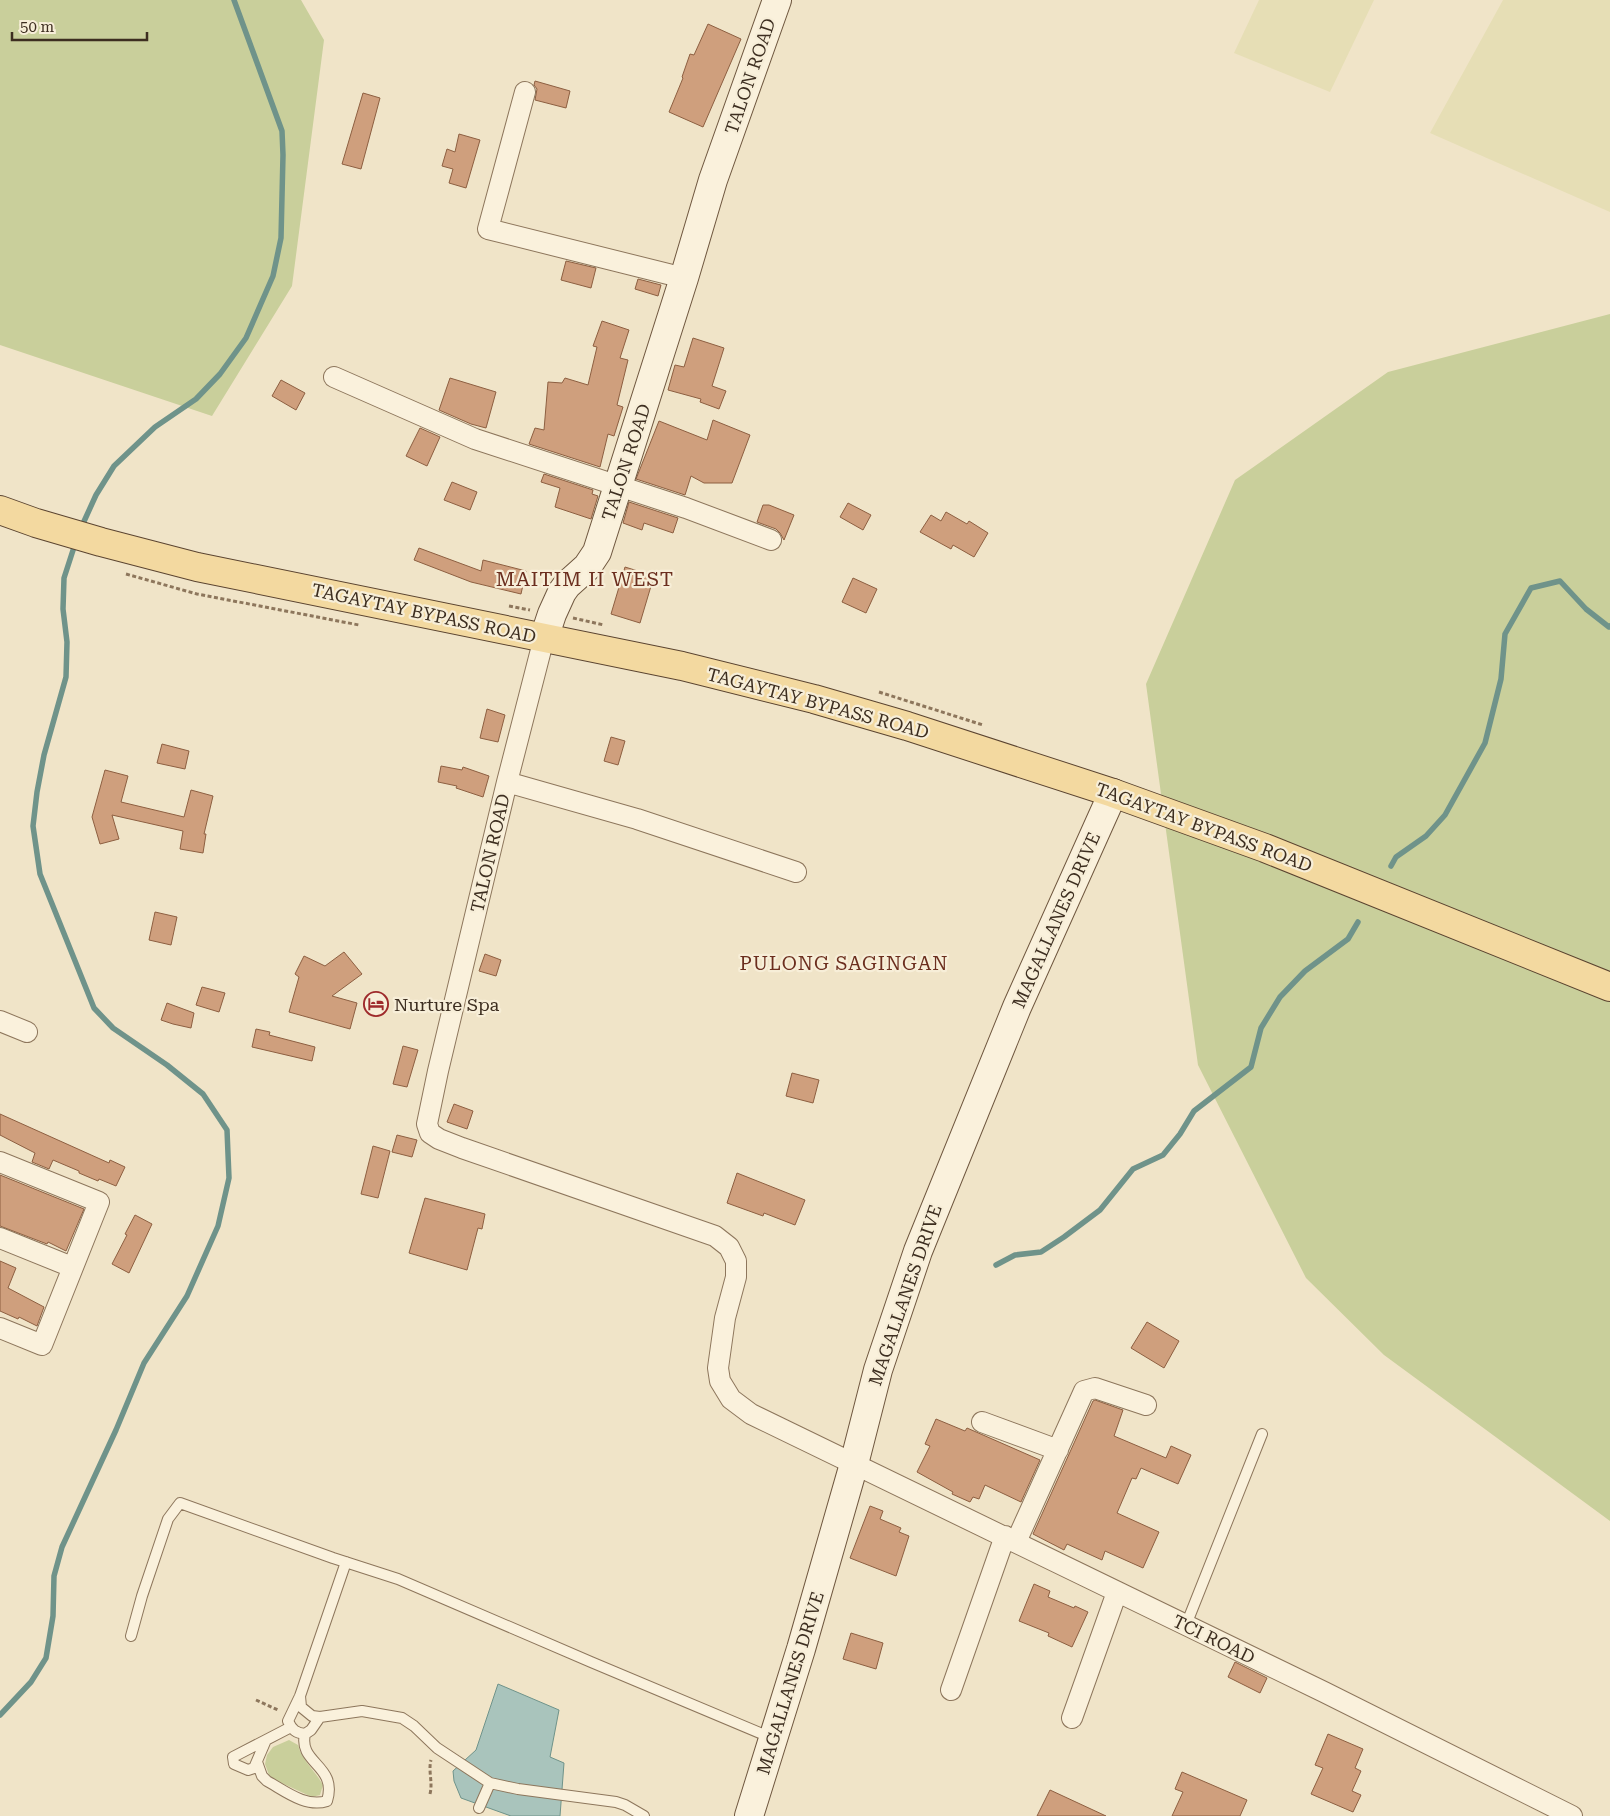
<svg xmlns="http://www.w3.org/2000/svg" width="1610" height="1816" font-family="'Roboto Serif',serif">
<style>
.farmland{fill:#e6deb5}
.green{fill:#c9cf9b}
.water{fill:#a9c4bc;stroke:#6f938a}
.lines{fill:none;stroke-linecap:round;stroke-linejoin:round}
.stream{stroke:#6f938a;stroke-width:5.5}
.building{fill:#cf9f7d;stroke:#8d5f41}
.lane-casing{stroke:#8d765c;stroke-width:12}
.street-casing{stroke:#8d765c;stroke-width:22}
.secondary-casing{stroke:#6f573f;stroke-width:30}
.primary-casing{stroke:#5b4430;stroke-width:30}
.path{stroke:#8d765c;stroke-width:3;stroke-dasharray:4 2.5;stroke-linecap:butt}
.lane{stroke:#faf1dc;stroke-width:10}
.street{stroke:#faf1dc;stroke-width:20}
.secondary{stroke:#faf1dc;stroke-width:28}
.primary{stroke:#f3d9a0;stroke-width:28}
.labels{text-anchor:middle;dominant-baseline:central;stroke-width:4.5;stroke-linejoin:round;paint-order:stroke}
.street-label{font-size:18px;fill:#3d2e20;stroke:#f7eed8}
.poi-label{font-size:18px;fill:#3d2e20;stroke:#f7eed8;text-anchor:start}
.neighbourhood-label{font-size:19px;letter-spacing:1px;fill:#6b2e1e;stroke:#f7eed8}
.quarter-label{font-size:20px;letter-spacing:1px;fill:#6b2e1e;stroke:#f7eed8}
</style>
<rect width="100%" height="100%" fill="#f0e4c8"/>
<path class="farmland" d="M1259,0H1374L1330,92L1234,53Z
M1503,0H1610V212L1430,133Z"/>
<path class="green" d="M0,0H301L324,40L292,286L212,416L0,345Z
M1610,314V1521L1384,1355L1306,1278L1198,1065L1146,684L1235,480L1388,372Z
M289,1740L298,1745C302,1761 315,1770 323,1785L320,1795L312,1797L275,1780L269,1775L265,1764L267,1755L273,1747Z"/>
<path class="water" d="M498,1684L559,1710L550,1757L564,1763L560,1816H511L461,1798L454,1781L453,1771L476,1750Z"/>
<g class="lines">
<path class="stream" d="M81,528L96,495L114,466L155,427L196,399L220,374L246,338L273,276L281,238L283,155L282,131L234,0
M1391,866L1396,857L1426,836L1445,815L1485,743L1501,679L1505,634L1531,588L1560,581L1586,609L1609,627L1610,626
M996,1265L1015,1255L1041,1252L1064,1237L1100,1210L1133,1169L1163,1155L1180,1134L1194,1111L1251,1067L1261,1028L1280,997L1305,971L1348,939L1358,922
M0,1715L31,1682L46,1658L53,1616L54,1576L62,1547L116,1430L144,1363L187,1296L218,1226L229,1178L227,1130L203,1094L167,1065L113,1028L94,1008L40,874L33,826L37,792L44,755L66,677L67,642L63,609L64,578L76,541"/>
</g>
<path class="building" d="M708,24L741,39L703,127L669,112L683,78L682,77L690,54L694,55Z
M535,81L570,91L566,108L535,100L537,89L534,85Z
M363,93L380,98L361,169L342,164Z
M459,134L480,140L466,188L449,183L453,169L442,166L447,149L455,152Z
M566,261L596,268L591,288L561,280Z
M638,279L661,285L658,296L635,289Z
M602,321L629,330L620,358L628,360L617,405L623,407L614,436L608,434L600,467L529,444L535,428L544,430L548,382L562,383L565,378L588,385L597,347L593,346Z
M693,338L724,348L712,386L726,391L719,409L700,402L701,399L668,390L675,365L684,367Z
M450,378L496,392L486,428L471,424L439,410Z
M281,380L305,393L296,410L272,396Z
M713,420L750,435L732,483H704L691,476L685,495L636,479L659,421L707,440Z
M420,428L440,437L427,466L406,456Z
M544,474L593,490L592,494L598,496L591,519L555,507L560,488L541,482Z
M452,482L477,492L470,510L444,500Z
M629,502L678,518L673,533L644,523L642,530L623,523Z
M848,503L871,515L863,530L840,517Z
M763,505H769L794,515L784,540L780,533L776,529L757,522Z
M946,512L967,524L969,521L988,533L974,557L953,545L951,549L920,532L931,515L941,521Z
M419,548L481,571L483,560L526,571L521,594L471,582L414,560Z
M625,567L654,576L640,623L611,614Z
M853,578L877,589L866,613L842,602Z
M487,709L505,715L498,742L480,738Z
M611,737L625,741L618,765L604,761Z
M162,744L189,751L185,769L157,763Z
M441,766L462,770L463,767L489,776L483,797L456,788L457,786L438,782Z
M105,770L128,776L121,802L184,817L191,790L213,796L204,834H206L203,853L180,849L183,831L112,815L119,839L100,844L92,817Z
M155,912L177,917L171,945L149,940Z
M344,952L362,974L332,996L357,1003L350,1029L289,1012L299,977L295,974L304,956L325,966Z
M485,954L501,960L496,976L479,971Z
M202,987L225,993L219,1012L196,1005Z
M167,1003L194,1013L191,1028L173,1024L161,1020Z
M256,1029L270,1032L269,1035L315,1047L312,1061L252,1047Z
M403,1046L418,1050L407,1087L393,1084Z
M792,1073L819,1080L813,1103L786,1096Z
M454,1104L473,1111L467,1129L447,1122Z
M0,1114L109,1163L110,1160L125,1167L116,1186L99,1179L98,1181L79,1173V1171L53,1160L49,1169L32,1162L35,1153L0,1135Z
M397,1135L417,1140L412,1157L392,1152Z
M373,1146L390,1151L378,1198L361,1194Z
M737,1173L805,1200L795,1225L764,1213L763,1216L727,1203Z
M0,1175L84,1209L66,1251L48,1242L47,1244L0,1226Z
M425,1198L485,1214L482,1229L478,1228L467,1270L409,1253Z
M135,1215L152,1224L129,1273L112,1264L127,1235L125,1234Z
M0,1261L16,1268L8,1288L44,1307L37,1326L19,1317L18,1319L0,1311Z
M1147,1322L1179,1341L1164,1368L1131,1348Z
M1095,1400L1123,1410L1114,1436L1166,1458L1171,1446L1191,1455L1178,1484L1141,1468L1136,1479L1132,1478L1117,1513L1159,1532L1143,1568L1105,1551L1102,1560L1067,1544L1064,1550L1033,1534L1093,1401Z
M936,1419L965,1431L967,1428L1040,1460L1021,1502L985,1485L979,1499L973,1497L970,1502L952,1494L953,1492L917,1472L930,1446L925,1444Z
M870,1506L883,1511L880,1519L901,1528L899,1532L909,1536L896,1576L850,1558Z
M1034,1584L1050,1591L1048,1597L1074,1608L1075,1606L1088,1612L1072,1647L1048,1636L1049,1633L1019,1621Z
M851,1633L883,1643L876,1669L843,1659Z
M1235,1662L1267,1678L1260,1693L1228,1677Z
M1328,1734L1363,1749L1355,1768L1361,1771L1352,1791L1361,1795L1353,1812L1311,1794L1323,1768L1315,1765Z
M1182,1772L1247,1800L1240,1816H1172L1183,1792L1175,1789Z
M1050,1790L1106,1816H1037Z"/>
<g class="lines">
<defs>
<path id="lane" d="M1186,1625L1262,1434
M131,1636L142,1596L168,1519L180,1503L333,1558L398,1579L591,1662L772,1738
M300,1696L301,1707L312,1716L320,1717L362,1711L402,1718L414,1726L437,1748L490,1783L518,1789L616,1802L625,1805L644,1816
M320,1717L311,1730L305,1734C296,1733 292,1730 288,1721L300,1696L346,1562
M266,1740L254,1768L248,1770L234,1764L233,1757L291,1727
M257,1762L262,1776L267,1781C285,1791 306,1808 327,1801C338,1765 298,1764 305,1734
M479,1808L490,1783"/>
<path id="street" d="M525,92L488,229L684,278
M334,377L475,439L686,508L771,540
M544,638L507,782L438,1071L427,1124L430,1133L439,1139L462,1148L715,1236L729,1247L736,1261V1277L725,1318L718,1368L720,1381L731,1399L751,1414L1324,1692L1572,1816
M507,782L637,819L796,872
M0,1021L27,1032
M0,1162L99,1202L42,1345L0,1328
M0,1238L72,1267
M982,1422L1058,1450
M1016,1542L1084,1391L1095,1388L1146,1405
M951,1690L1005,1536
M1072,1718L1117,1592"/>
<path id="secondary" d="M544,638L552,614L562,592L567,585L587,567L597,552L684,278L713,180L777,0
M749,1816L801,1649L854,1464L878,1370L918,1251L1017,1007L1113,793"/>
<path id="primary" d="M0,510L36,523L101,542L197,567L682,666L814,699L907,726L1113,793L1265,848L1610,987"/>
</defs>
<use href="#lane" class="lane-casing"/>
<use href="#street" class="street-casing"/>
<use href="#secondary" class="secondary-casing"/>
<use href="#primary" class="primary-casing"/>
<path class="path" d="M126,574L197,594L359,625
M509,606L530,610
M573,618L604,625
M879,692L983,725
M256,1700L278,1710
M430,1794C433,1782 428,1771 431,1760"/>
<use href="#lane" class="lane"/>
<use href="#street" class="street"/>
<use href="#secondary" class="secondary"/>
<use href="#primary" class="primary"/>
</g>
<defs>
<symbol id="hotel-ring" viewBox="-11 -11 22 22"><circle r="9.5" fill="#f7eed8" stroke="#9e2a2b" stroke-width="1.5"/><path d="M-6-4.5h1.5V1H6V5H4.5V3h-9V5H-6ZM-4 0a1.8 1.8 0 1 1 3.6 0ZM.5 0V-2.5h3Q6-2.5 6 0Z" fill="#9e2a2b"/></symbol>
</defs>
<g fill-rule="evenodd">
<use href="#hotel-ring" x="362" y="990" width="28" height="28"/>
</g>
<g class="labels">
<g class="street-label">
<text transform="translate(750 76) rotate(-71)">TALON ROAD</text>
<text transform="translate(626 462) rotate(-72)">TALON ROAD</text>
<text transform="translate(424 613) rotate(12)">TAGAYTAY BYPASS ROAD</text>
<text transform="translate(818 703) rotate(15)">TAGAYTAY BYPASS ROAD</text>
<text transform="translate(1204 827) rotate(20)">TAGAYTAY BYPASS ROAD</text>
<text transform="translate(490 853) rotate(-77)">TALON ROAD</text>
<text transform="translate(1056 920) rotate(-66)">MAGALLANES DRIVE</text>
<text transform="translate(905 1295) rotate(-71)">MAGALLANES DRIVE</text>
<text transform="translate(1214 1639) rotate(26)">TCI ROAD</text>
<text transform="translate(790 1683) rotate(-73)">MAGALLANES DRIVE</text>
</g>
<g class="poi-label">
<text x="394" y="1004">Nurture Spa</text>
</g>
<g class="neighbourhood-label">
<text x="844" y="963">PULONG SAGINGAN</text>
</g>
<g class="quarter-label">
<text x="585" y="579">MAITIM II WEST</text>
</g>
</g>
<path d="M12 32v8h135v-8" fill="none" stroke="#3d2e20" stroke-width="2.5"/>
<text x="20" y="32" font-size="15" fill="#3d2e20" stroke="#f7eed8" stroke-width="4" paint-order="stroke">50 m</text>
</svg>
